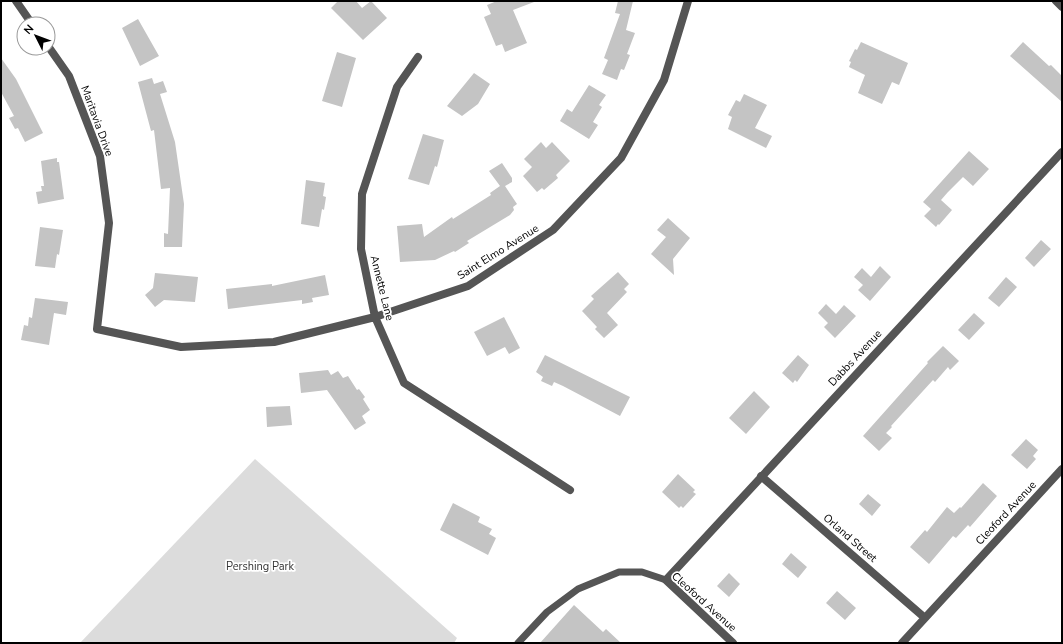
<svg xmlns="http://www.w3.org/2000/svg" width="1063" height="644" font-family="'Nunito Sans',sans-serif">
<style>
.green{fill:#dcdcdc}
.building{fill:#c4c4c4}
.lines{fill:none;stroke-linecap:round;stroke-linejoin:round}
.lane{stroke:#555;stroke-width:7}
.street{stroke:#555;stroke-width:8}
.labels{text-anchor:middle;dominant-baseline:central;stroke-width:3.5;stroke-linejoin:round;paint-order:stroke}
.street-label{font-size:11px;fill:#000;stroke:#fff}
.park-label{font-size:11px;fill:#333;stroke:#fff}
</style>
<rect width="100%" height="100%" fill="#fff"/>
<path class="green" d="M255,459L457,638L454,643H80Z"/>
<path class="building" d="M338,1H356L362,8L371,1L387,18L363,40L331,8Z
M497,1L534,2L513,10L527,43L505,52L502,44L496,46L484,17L491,14L487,5Z
M618,1H633L626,30L635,33L627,54L630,55L624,70L621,69L617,80L602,74L608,60L604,58L620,14L615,13Z
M138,19L159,56L140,66L122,28Z
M861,42L908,63L899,85L892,82L882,104L858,93L865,75L849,67L851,62L849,61L855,49L857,50Z
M1023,42L1049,66L1051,65L1062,76V102L1010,56Z
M337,52L356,58L342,107L322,101Z
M1,58L16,79L43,133L25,142L18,128L15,129L9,118L14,116L1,92Z
M474,73L490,84L478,104L462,116L447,106Z
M152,78L154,84L163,81L167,92L160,94L175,142L184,204L182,247H164V233L168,234L170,188L161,189L154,130L151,131L138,82Z
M589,85L606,95L599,105L602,107L593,122L598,125L589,139L560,121L567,109L572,112Z
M744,94L767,105L755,128L772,136L766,148L728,129L732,117L728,115L736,100L740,102Z
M423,134L444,140L437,167L435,166L429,185L408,179Z
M541,142L546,148L552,142L570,161L556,175L558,178L544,190L542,188L537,192L523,176L532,167L524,159Z
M969,151L989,169L973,186L963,177L948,192L941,200L952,210L939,225L938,224L936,227L924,216L931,209L923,202Z
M57,158V162H59L64,199L38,204L36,192L42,191L41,186H44L41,161Z
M502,163L512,178V182L505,186L517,204L513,207L514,210L510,215L467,241L469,243L455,252L454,251L435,260L400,262L397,226L422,224L424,237L452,217L453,219L491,195L490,193L500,186L489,171Z
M306,180L325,183L323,196L326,197L324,210L322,209L319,227L301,224Z
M668,218L690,238L673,259L674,275L651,254L666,237L657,230Z
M40,227L63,230L59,255L57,254L55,268L35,266Z
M1041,240L1051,249L1034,267L1025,258Z
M880,266L891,277L870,301L858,290L863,285L854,277L862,268L871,277Z
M618,272L629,284L624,289L627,292L607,313L618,325L604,338L595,329L597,327L582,311L594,299L591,296Z
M155,273L198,277L195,302L164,300L155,307L145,295L153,288Z
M325,275L329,295L312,298L313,302L302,304V300L228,309L226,289L272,284V286Z
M1006,277L1017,287L999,307L988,298Z
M35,298L68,302L66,315L54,313L49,345L21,340L24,325L28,326L29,317L32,318Z
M826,304L836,314L844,305L856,316L835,338L824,327L828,323L818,313Z
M974,313L985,323L969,340L958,330Z
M504,317L520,348L509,354L505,347L487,356L474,332Z
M943,346L959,361L950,370L948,367L935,382L933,380L891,426L892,427L886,433L892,438L879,451L863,436L928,363L927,362Z
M545,355L630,397L620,416L563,386L554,382L552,386L541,381L543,377L536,372Z
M798,355L809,365L797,382L795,380L793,383L782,373Z
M328,370L331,375L338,371L343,378L348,376L357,390L359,389L365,397L363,399L370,410L362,416L366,423L355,430L327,390L301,393L299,373Z
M754,391L770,407L746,434L729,418Z
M290,406L292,425L267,427L266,407Z
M1026,439L1038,450L1033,456L1036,459L1027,469L1011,455Z
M678,474L695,490L693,492L696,494L683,508L681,506L679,508L662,492Z
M983,483L997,496L970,527L968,525L956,538L953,536L929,564L910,547L925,530L927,532L947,507L954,513L960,507L961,508Z
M868,494L881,505L872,516L859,504Z
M453,503L480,517L478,522L492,529L489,534L496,538L488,555L440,530Z
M791,553L807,567L798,578L782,564Z
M729,573L740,584L729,597L717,586Z
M837,591L856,608L845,620L826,603Z
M574,605L603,632L606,629L621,643H540Z"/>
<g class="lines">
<path class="lane" d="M518,643L547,612L578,589L619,572H642L666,580"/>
<path class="street" d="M16,1L32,24
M1056,1L1062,7
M48,46L69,76L100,156L109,223L97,329L181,347L274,342L375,317L468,286L553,230L621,158L664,80L688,1
M418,57L397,87L362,194L361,249L375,317L404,383L570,490
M761,476L925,618
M733,643L666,580L1062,152
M902,643L1062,469"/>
</g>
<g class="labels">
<g class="street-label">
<text transform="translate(97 121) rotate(70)">Maritavia Drive</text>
<text transform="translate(498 252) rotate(-32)">Saint Elmo Avenue</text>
<text transform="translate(382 288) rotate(76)">Annette Lane</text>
<text transform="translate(855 358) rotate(-47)">Dabbs Avenue</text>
<text transform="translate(1006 513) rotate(-47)">Cleoford Avenue</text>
<text transform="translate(850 538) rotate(41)">Orland Street</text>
<text transform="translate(704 602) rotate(42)">Cleoford Avenue</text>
</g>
<g class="park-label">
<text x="260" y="566">Pershing Park</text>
</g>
</g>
<rect width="1063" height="644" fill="none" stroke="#000000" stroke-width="4"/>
<g transform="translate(36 36) rotate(312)"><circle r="19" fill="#ffffff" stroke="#999999"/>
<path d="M0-3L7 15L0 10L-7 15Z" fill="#000000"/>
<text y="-6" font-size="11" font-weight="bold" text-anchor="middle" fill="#000000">N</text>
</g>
</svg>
